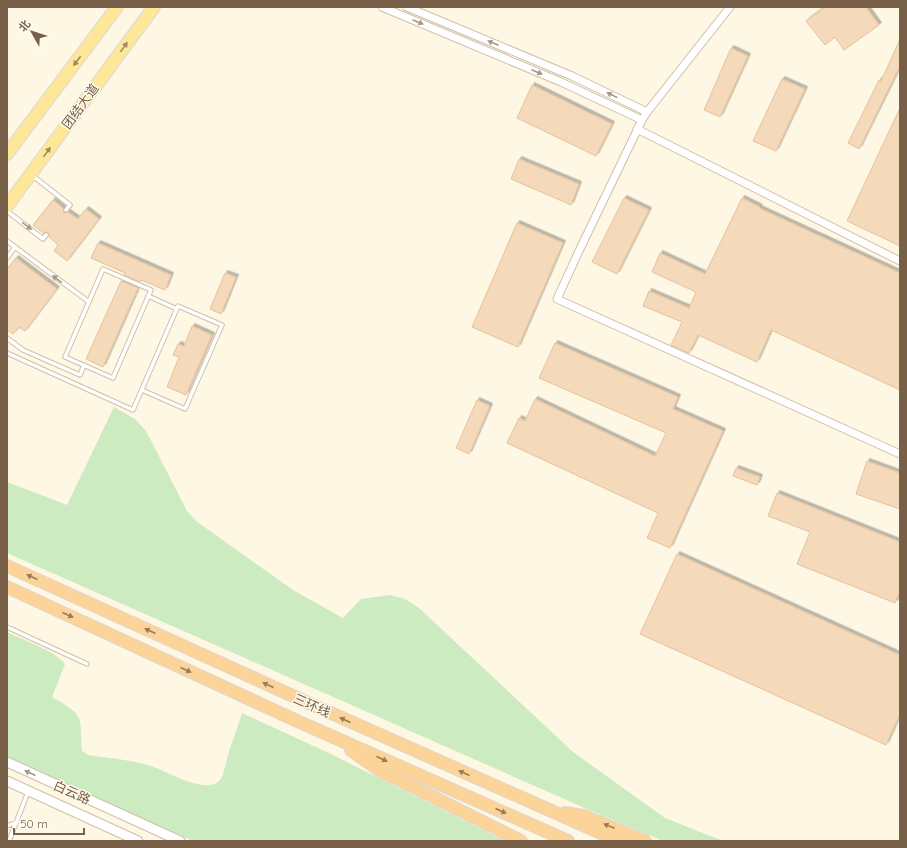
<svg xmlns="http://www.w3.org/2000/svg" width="907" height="848" font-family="Quicksand,'Noto Sans SC',sans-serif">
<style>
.green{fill:#cdebc1}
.building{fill:#f4d9ba;stroke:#e7c29a;filter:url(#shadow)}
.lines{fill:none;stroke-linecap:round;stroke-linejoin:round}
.service-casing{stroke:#cfbfaa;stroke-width:5.5}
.minor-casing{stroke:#cfbfaa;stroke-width:9}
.tertiary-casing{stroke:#cfbfaa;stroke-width:11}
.primary-casing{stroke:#ded9d3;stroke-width:14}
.trunk-casing{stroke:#ded9d3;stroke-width:14}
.service{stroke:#fff;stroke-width:3.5}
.minor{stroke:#fff;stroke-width:7}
.tertiary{stroke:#fff;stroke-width:9}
.primary{stroke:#fee799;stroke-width:12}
.trunk{stroke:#fcd398;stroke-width:12}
.oneway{fill:#a79788}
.oneway2{fill:#a08860}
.oneway3{fill:#987c5c}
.labels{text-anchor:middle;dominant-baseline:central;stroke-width:3;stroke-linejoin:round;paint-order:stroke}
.street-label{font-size:13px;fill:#775f48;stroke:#fffaeb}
</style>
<defs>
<filter id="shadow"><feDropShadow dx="2.5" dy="-2.5" stdDeviation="0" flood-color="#0004"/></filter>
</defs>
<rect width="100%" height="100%" fill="#fdf7e4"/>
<path class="green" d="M114,407L135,419L146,431L187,511L196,521L293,590L343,618L361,599L390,595L405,599L419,608L573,752L665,818L723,841H663L587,809L7,553V482L67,505Z
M7,632C23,640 56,651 65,664L52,697C85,716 80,715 82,751L88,755C109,758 131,760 151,766C167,771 206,796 220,780C224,775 224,769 226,763C230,746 237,730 242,713L331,754L505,841H193L7,758Z"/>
<path class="building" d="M825,7H866L879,25L844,50L835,37L825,45L806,21Z
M900,39V66L859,149L848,143L879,80L881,81Z
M731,48L748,56L720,117L704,110Z
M782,79L805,89L776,151L753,141Z
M532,85L612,124L596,156L517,118Z
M900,108V246L847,221Z
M519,159L579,184L571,205L511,179Z
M624,198L649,210L617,274L592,262Z
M742,198L760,207L759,208L900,273V390L771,330L757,362L698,335L689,353L671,345L682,322L643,306L649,291L689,308L696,292L652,272L660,253L705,274Z
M53,200L63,208L64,213L68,212L78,219L86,209L99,219L67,261L54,251L58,245L49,237L48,233L46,232L43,233L33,225Z
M517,223L563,243L518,347L472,327Z
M98,243L171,275L165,290L141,280L140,282L124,275L125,273L91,258Z
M16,258L57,289L25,331L19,327L13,334L7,330V269Z
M225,273L236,277L221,314L210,309Z
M121,281L138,288L103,367L86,359Z
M192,326L212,335L186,395L167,387L179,357L173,355L178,344L184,346Z
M555,343L678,397L673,409L723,431L670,548L647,538L658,513L507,443L519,418L525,421L535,399L655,456L666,433L539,378Z
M477,400L490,406L469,454L456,448Z
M867,461L900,473V509L856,494Z
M736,468L760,477L757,485L733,476Z
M777,493L900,542V591L895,603L797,564L810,532L768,516Z
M677,554L900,655V714L886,745L640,634Z"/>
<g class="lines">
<defs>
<path id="service" d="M33,176L70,205L66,210
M7,211L43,239L46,235
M7,241L89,302
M7,258L15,247
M103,269L151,290L113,378L65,357Z
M148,296L177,309
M7,338L23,350L80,375L84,365
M7,353L133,410L178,306L222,325L185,409L142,390
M7,627L87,664
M7,826L17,822
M9,841L28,792"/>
<path id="minor" d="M382,7L561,82L642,120
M407,7L572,76L647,112
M730,7L647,112L642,120L579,251L557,299L900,454
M637,129L900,261"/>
<path id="tertiary" d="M7,762L180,841
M7,781L138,841"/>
<path id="primary" d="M7,154L117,7
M7,206L154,7"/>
<path id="trunk" d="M7,566L304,701L619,841
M7,587L295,720L568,841
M351,750L379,770L521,841
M565,813L584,816L645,841"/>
</defs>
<use href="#service" class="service-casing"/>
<use href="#minor" class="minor-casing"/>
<use href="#tertiary" class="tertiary-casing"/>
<use href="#primary" class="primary-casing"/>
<use href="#trunk" class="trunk-casing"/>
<use href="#service" class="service"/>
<use href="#minor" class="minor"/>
<use href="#tertiary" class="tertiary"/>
<use href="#primary" class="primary"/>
<use href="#trunk" class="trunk"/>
</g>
<defs><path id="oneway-solid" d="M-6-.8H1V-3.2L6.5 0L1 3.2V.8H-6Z"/></defs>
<g class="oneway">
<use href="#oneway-solid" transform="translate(418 22) rotate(23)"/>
<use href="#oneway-solid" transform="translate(493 43) rotate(-157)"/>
<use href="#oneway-solid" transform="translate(537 72) rotate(23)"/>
<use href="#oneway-solid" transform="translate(612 95) rotate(-154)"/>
<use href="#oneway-solid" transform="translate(27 226) rotate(38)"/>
<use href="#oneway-solid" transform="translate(57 279) rotate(-143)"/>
<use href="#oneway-solid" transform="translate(30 773) rotate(-156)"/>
</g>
<g class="oneway2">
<use href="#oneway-solid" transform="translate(124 47) rotate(-54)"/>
<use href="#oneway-solid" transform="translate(77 61) rotate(127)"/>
<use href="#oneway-solid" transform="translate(47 152) rotate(-54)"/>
</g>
<g class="oneway3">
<use href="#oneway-solid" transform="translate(32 577) rotate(-156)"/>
<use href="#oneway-solid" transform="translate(68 615) rotate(25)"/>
<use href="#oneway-solid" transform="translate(150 631) rotate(-156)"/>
<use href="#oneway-solid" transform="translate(186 670) rotate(25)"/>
<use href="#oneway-solid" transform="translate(268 685) rotate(-156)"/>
<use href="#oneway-solid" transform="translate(345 720) rotate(-156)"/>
<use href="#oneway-solid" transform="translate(382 759) rotate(24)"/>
<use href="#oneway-solid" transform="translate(464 773) rotate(-156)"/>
<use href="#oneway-solid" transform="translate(501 811) rotate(24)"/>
<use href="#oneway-solid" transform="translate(609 826) rotate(-158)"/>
</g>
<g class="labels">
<g class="street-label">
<text transform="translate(80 106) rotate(-54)">团结大道</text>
<text transform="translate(312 705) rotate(24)">三环线</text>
<text transform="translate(72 792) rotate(24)">白云路</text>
</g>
</g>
<rect width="907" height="848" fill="none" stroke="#775f48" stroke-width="16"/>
<g transform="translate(32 32) rotate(309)" stroke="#fffaeb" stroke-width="3" paint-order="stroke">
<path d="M0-3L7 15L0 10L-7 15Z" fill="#775f48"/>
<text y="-6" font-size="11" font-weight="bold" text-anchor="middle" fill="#775f48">北</text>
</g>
<path d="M14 828v6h70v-6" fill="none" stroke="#775f48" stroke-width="2"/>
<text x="20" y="828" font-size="12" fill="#775f48" stroke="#fffaeb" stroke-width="3" paint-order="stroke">50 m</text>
</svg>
